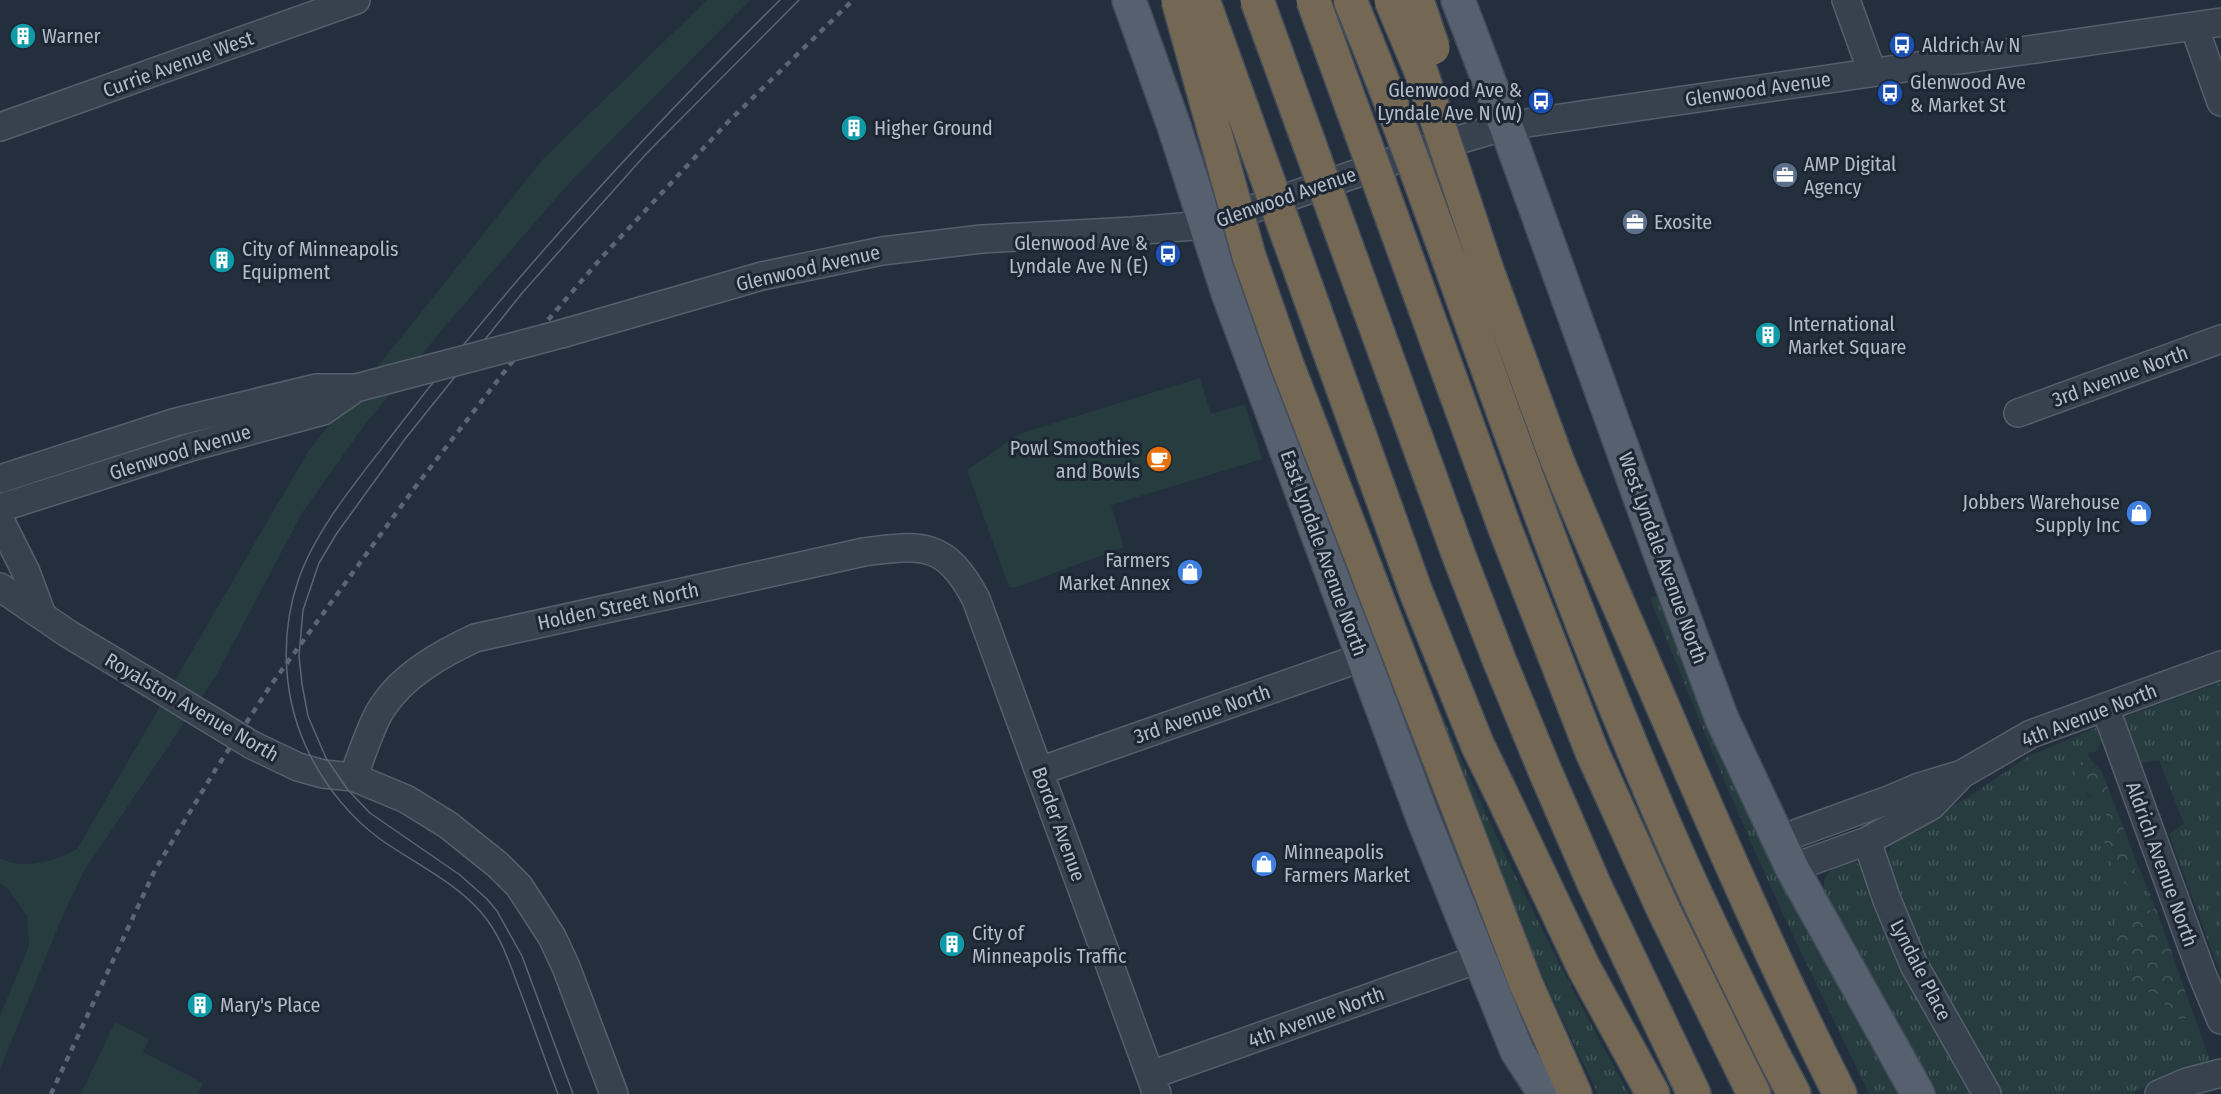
<svg xmlns="http://www.w3.org/2000/svg" width="2221" height="1094" font-family="'Fira Sans Condensed',sans-serif">
<style>
.grass{fill:url(#grass-tufts)}
.forest{fill:url(#forest-crowns)}
.green{fill:#263c3f}
.lines{fill:none;stroke-linecap:round;stroke-linejoin:round}
.minor-casing{stroke:#565f6c;stroke-width:30}
.major-casing{stroke:#414a57;stroke-width:36}
.highway-casing{stroke:#434c59;stroke-width:36}
.minor{stroke:#38414e;stroke-width:27}
.major{stroke:#56606e;stroke-width:33}
.highway{stroke:#746855;stroke-width:33}
.tram{stroke:#5a6575;stroke-width:1.5}
.rail{stroke:#5a6575;stroke-width:4.5;stroke-dasharray:6 6;stroke-linecap:butt}
.minor-bridge-casing{stroke:#565f6c;stroke-width:30;stroke-linecap:butt}
.highway-bridge-casing{stroke:#434c59;stroke-width:36;stroke-linecap:butt}
.minor-bridge{stroke:#38414e;stroke-width:27}
.highway-bridge{stroke:#746855;stroke-width:33}
.labels{text-anchor:middle;dominant-baseline:central;stroke-width:6;stroke-linejoin:round;paint-order:stroke}
.poi-label{font-size:20px;fill:#b4bcc9;stroke:#1d2633;text-anchor:start}
.street-label{font-size:20px;fill:#b4bcc9;stroke:#1d2633}
</style>
<defs>
<pattern id="grass-tufts" width="24" height="20" patternUnits="userSpaceOnUse" patternTransform="scale(1.5)"><rect width="24" height="20" fill="#263c3f"/><path d="M3 7l-1-3M5 7V3M7 7l1-3M15 17l-1-3M17 17v-4M19 17l1-3" fill="none" stroke="#435659"/></pattern>
<pattern id="forest-crowns" width="20" height="18" patternUnits="userSpaceOnUse" patternTransform="scale(1.5)"><rect width="20" height="18" fill="#263c3f"/><path d="M2 6a3 3 0 1 1 6 0M12 15a3 3 0 1 1 6 0" fill="none" stroke="#435659"/></pattern>
</defs>
<rect width="100%" height="100%" fill="#242f3e"/>
<path class="grass" d="M1659,595L1902,1094H1869L1790,929L1753,847L1716,761L1650,598Z
M2221,682V976L2169,834L2184,824L2159,760L2142,763L2137,760L2122,718Z
M1433,693C1490,831 1557,963 1629,1094H1598C1534,964 1480,830 1425,696Z
M2100,726L2102,739L2097,751L2088,753L2090,759L2075,765L2087,795L2107,807L2103,838L2134,872L2137,863L2156,909L2139,912L2132,945V987L2160,995L2184,1019L2193,1013L2210,1060L2168,1076L2131,1094H2000C1969,1037 1935,982 1909,923C1900,904 1889,882 1887,861C1886,850 1894,841 1902,834L1968,797L2029,756Z
M1854,860L1864,870L1974,1094H1933L1824,896V880L1833,866Z"/>
<path class="forest" d="M2090,759L2102,772L2137,863L2134,872L2142,884L2135,892L2115,874L2103,838L2107,807C2088,795 2076,789 2074,765Z
M2156,909L2193,1013L2184,1019L2171,1018L2160,995L2131,987L2132,945L2122,946L2113,935L2116,922L2139,912Z"/>
<path class="green" d="M707,0H750L571,181L446,325L363,427L302,513L217,674L84,871L63,915L0,1069V1016L29,946L27,916L8,889L0,883V858C22,871 57,861 77,849L309,450L404,334L543,159Z
M1200,378L1211,414L1245,404L1262,459L1111,505L1124,547L1014,588L1009,587L967,470L1019,434Z
M115,1022L149,1039L143,1052L203,1083L198,1094H81Z"/>
<g class="lines">
<defs>
<path id="minor" d="M1846,0L1872,72
M2194,26L2221,102
M0,127L356,0
M561,334L762,276L882,251L982,239L1132,231L1206,225L1434,147L1506,126L2221,22
M2018,413L2221,339
M0,479L176,422L316,388H356
M0,508L191,447L323,411L356,388
M0,520L26,572L42,615
M0,587L67,633L160,689
M2105,707L2202,974L2221,1020
M252,745L298,767L323,774L353,777L406,799L448,825L498,865L519,886L552,937L566,967L614,1094
M1040,771L1363,657
M353,777C361,758 371,724 382,708C403,675 441,654 475,638L864,552C923,544 946,542 976,599L1157,1094
M1778,840L1891,799L1919,787L1962,774L2031,734L2221,665
M1867,841L1887,900L1914,965L1987,1094
M1792,868L1867,841L1931,806L1959,777
M1151,1075L1481,958
M2159,1094L2187,1082L2221,1073"/>
<path id="major" d="M1129,0L1174,126L1228,293L1423,818L1517,1051L1545,1094
M1458,0L1506,126L1660,553L1722,719L1792,868L1918,1094"/>
<path id="highway" d="M1557,460C1592,545 1630,630 1666,714C1721,842 1777,970 1840,1094
M1592,752L1664,911L1754,1094
M1545,771L1594,884L1694,1094
M1500,791L1584,968L1653,1094
M1465,826L1526,984L1575,1094
M1774,1056L1794,1094"/>
</defs>
<use href="#minor" class="minor-casing"/>
<use href="#major" class="major-casing"/>
<use href="#highway" class="highway-casing"/>
<use href="#minor" class="minor"/>
<use href="#major" class="major"/>
<use href="#highway" class="highway"/>
<path class="tram" d="M558,1094C545,1060 533,1025 520,991C509,962 501,935 480,911C452,880 414,863 380,839C351,818 326,787 310,755C283,702 279,637 298,581C316,527 365,471 399,426C516,274 644,134 780,0
M573,1094L522,956L497,911L487,899L460,875L370,813L348,790L326,758L308,716L302,684L299,656L303,610L319,563L337,533L405,439L523,292L646,154L799,0"/>
<path class="rail" d="M51,1094L155,870L214,772L271,685L413,490L512,362L602,257L727,123L853,0"/>
<defs>
<path id="minor-bridge" d="M356,388L561,334
M160,689L252,745"/>
<path id="highway-bridge" d="M1178,0L1249,256L1286,362L1465,826
M1203,0L1416,592L1478,746L1500,791
M1257,0L1459,556L1500,662L1545,771
M1313,0L1504,526L1592,752
M1350,0C1418,164 1473,333 1535,499C1575,608 1618,716 1664,823C1698,902 1736,979 1774,1056
M1391,0L1420,69L1488,273L1557,460
M1417,0L1433,48"/>
</defs>
<use href="#minor-bridge" class="minor-bridge-casing"/>
<use href="#highway-bridge" class="highway-bridge-casing"/>
<use href="#minor-bridge" class="minor-bridge"/>
<use href="#highway-bridge" class="highway-bridge"/>
</g>
<defs>
<symbol id="building-disc" viewBox="-11 -11 22 22"><circle r="9.5" fill="#0f9aa8" stroke="#1d2633"/><path d="M-4-6H4V6H1V3H-1V6H-4ZM-2.5-4.3h1.7v1.8h-1.7ZM.8-4.3h1.7v1.8H.8ZM-2.5-1h1.7V.8h-1.7ZM.8-1h1.7V.8H.8Z" fill="#fff"/></symbol>
<symbol id="bus-disc" viewBox="-11 -11 22 22"><circle r="9.5" fill="#1a4fb4" stroke="#1d2633"/><path d="M-5-6H5V4H4V6H2V4H-2V6H-4V4H-5ZM-3.5-4V0h7V-4ZM-3.5 1.2v1.5H-2V1.2ZM2 1.2v1.5H3.5V1.2Z" fill="#fff"/></symbol>
<symbol id="office-disc" viewBox="-11 -11 22 22"><circle r="9.5" fill="#5c6f8a" stroke="#1d2633"/><path d="M-6-3h4V-5.5h4V-3h4V5H-6ZM-1-4.5V-3h2v-1.5ZM-6 0V1H6V0Z" fill="#fff"/></symbol>
<symbol id="cafe-disc" viewBox="-11 -11 22 22"><circle r="9.5" fill="#e8710a" stroke="#1d2633"/><path d="M-5.5-4.5H6V0H3Q3 3.5 0 3.5H-2.5Q-5.5 3.5-5.5 0ZM3-3.2v2h1.7v-2ZM-6 4.5H4V6H-6Z" fill="#fff"/></symbol>
<symbol id="shop-disc" viewBox="-11 -11 22 22"><circle r="9.5" fill="#3f7fe0" stroke="#1d2633"/><path d="M-5-2.5h2.3a2.7 3.5 0 0 1 5.4 0H5L5.5 6h-11ZM-1.5-2.5h3a1.5 2.3 0 0 0-3 0Z" fill="#fff"/></symbol>
</defs>
<g fill-rule="evenodd">
<use href="#building-disc" x="8" y="21" width="30" height="30"/>
<use href="#bus-disc" x="1887" y="30" width="30" height="30"/>
<use href="#bus-disc" x="1875" y="78" width="30" height="30"/>
<use href="#bus-disc" x="1526" y="86" width="30" height="30"/>
<use href="#building-disc" x="839" y="113" width="30" height="30"/>
<use href="#office-disc" x="1770" y="160" width="30" height="30"/>
<use href="#office-disc" x="1620" y="207" width="30" height="30"/>
<use href="#bus-disc" x="1153" y="239" width="30" height="30"/>
<use href="#building-disc" x="207" y="245" width="30" height="30"/>
<use href="#building-disc" x="1753" y="320" width="30" height="30"/>
<use href="#cafe-disc" x="1144" y="444" width="30" height="30"/>
<use href="#shop-disc" x="2124" y="498" width="30" height="30"/>
<use href="#shop-disc" x="1175" y="557" width="30" height="30"/>
<use href="#shop-disc" x="1249" y="849" width="30" height="30"/>
<use href="#building-disc" x="937" y="929" width="30" height="30"/>
<use href="#building-disc" x="185" y="990" width="30" height="30"/>
</g>
<g class="labels">
<g class="poi-label">
<text x="42" y="36">Warner</text>
<text x="1922" y="45">Aldrich Av N</text>
<text x="1910" y="82">Glenwood Ave<tspan x="1910" dy="23">&amp; Market St</tspan></text>
<text x="1522" y="90" text-anchor="end">Glenwood Ave &amp;<tspan x="1522" dy="23">Lyndale Ave N (W)</tspan></text>
<text x="874" y="128">Higher Ground</text>
<text x="1804" y="164">AMP Digital<tspan x="1804" dy="23">Agency</tspan></text>
<text x="1654" y="222">Exosite</text>
<text x="1148" y="243" text-anchor="end">Glenwood Ave &amp;<tspan x="1148" dy="23">Lyndale Ave N (E)</tspan></text>
<text x="242" y="249">City of Minneapolis<tspan x="242" dy="23">Equipment</tspan></text>
<text x="1788" y="324">International<tspan x="1788" dy="23">Market Square</tspan></text>
<text x="1140" y="448" text-anchor="end">Powl Smoothies<tspan x="1140" dy="23">and Bowls</tspan></text>
<text x="2120" y="502" text-anchor="end">Jobbers Warehouse<tspan x="2120" dy="23">Supply Inc</tspan></text>
<text x="1170" y="560" text-anchor="end">Farmers<tspan x="1170" dy="23">Market Annex</tspan></text>
<text x="1284" y="852">Minneapolis<tspan x="1284" dy="23">Farmers Market</tspan></text>
<text x="972" y="933">City of<tspan x="972" dy="23">Minneapolis Traffic</tspan></text>
<text x="220" y="1005">Mary's Place</text>
</g>
<g class="street-label">
<text transform="translate(178 64) rotate(-20)">Currie Avenue West</text>
<text transform="translate(1758 89) rotate(-8)">Glenwood Avenue</text>
<text transform="translate(1286 197) rotate(-19)">Glenwood Avenue</text>
<text transform="translate(808 268) rotate(-13)">Glenwood Avenue</text>
<text transform="translate(2120 376) rotate(-20)">3rd Avenue North</text>
<text transform="translate(180 452) rotate(-17)">Glenwood Avenue</text>
<text transform="translate(1324 553) rotate(70)">East Lyndale Avenue North</text>
<text transform="translate(1663 558) rotate(70)">West Lyndale Avenue North</text>
<text transform="translate(618 606) rotate(-12)">Holden Street North</text>
<text transform="translate(192 707) rotate(30)">Royalston Avenue North</text>
<text transform="translate(1202 714) rotate(-19)">3rd Avenue North</text>
<text transform="translate(2089 715) rotate(-21)">4th Avenue North</text>
<text transform="translate(1059 824) rotate(70)">Border Avenue</text>
<text transform="translate(2162 864) rotate(70)">Aldrich Avenue North</text>
<text transform="translate(1921 970) rotate(63)">Lyndale Place</text>
<text transform="translate(1316 1017) rotate(-20)">4th Avenue North</text>
</g>
</g>
</svg>
